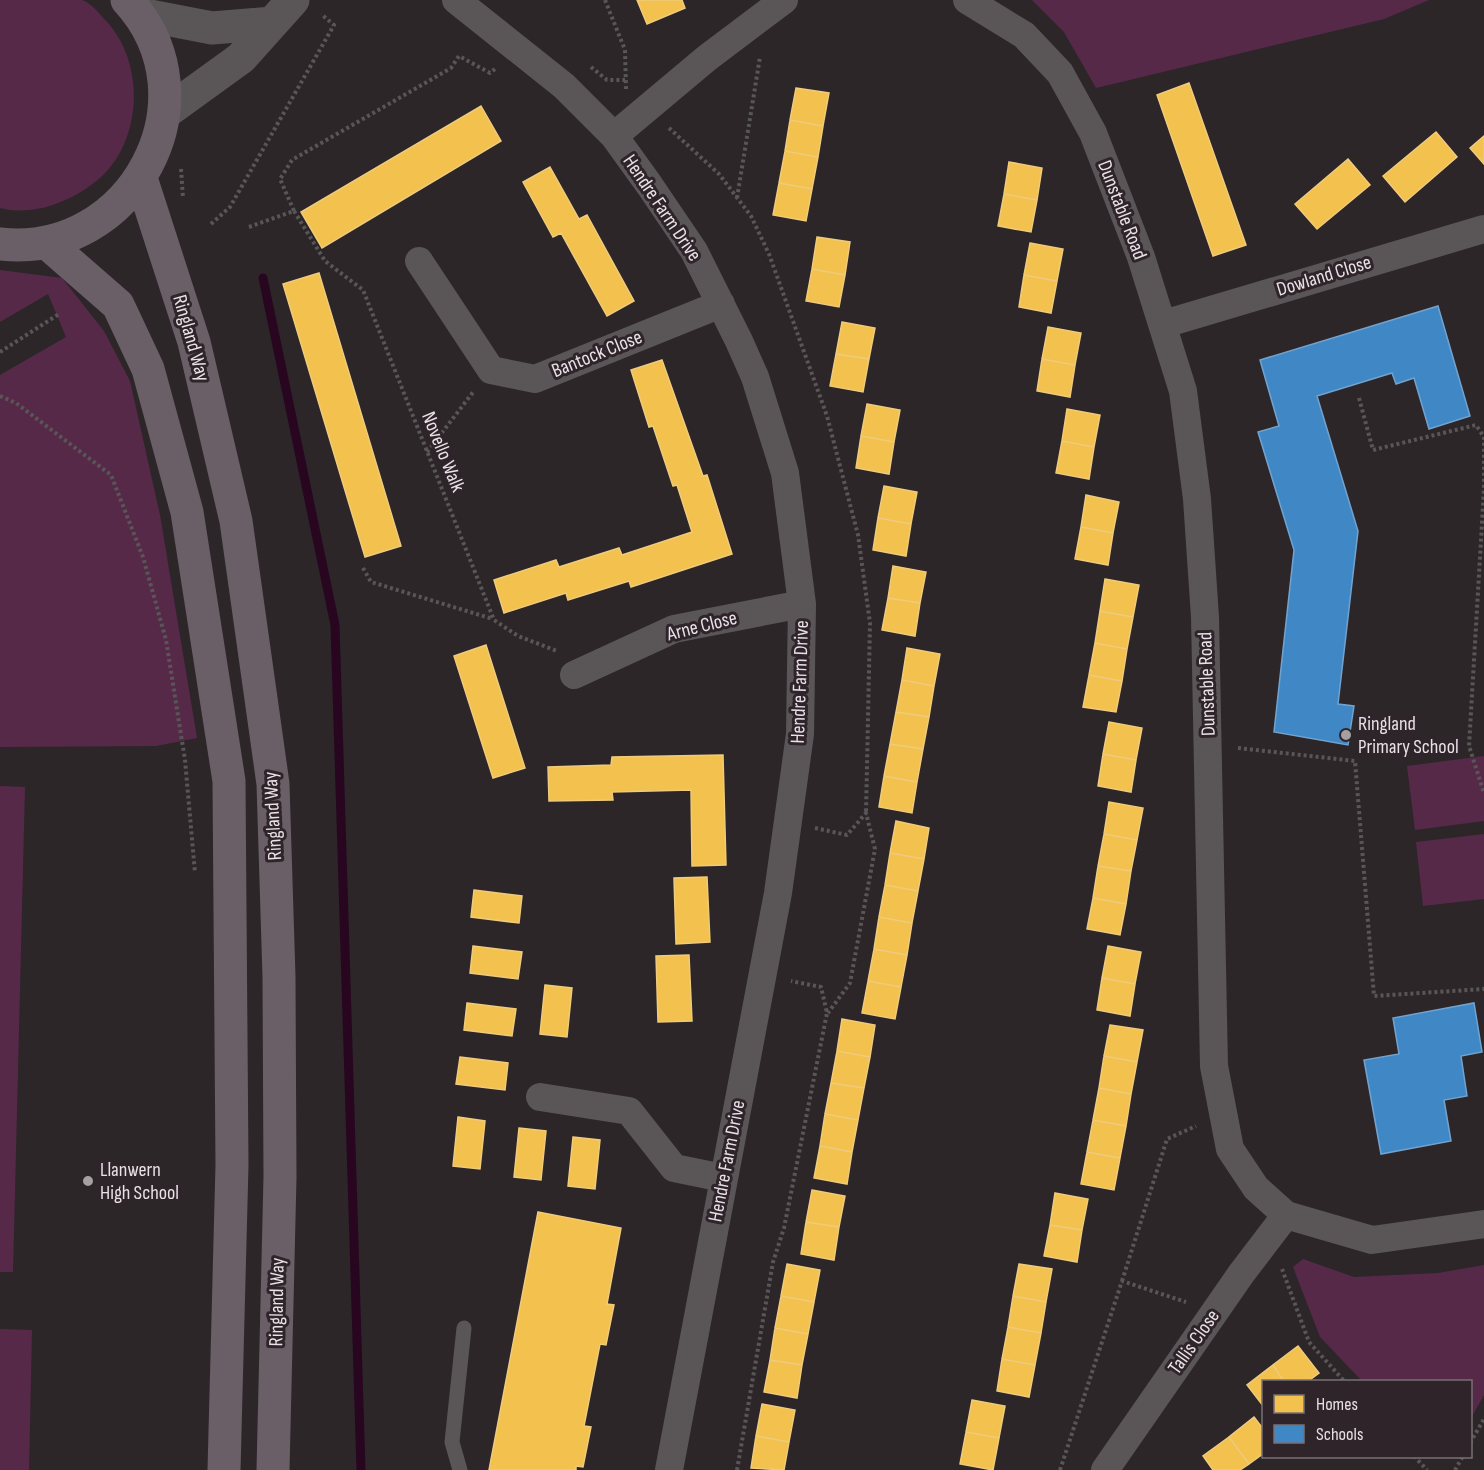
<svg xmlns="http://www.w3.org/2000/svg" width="1484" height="1470" font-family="'Sofia Sans Condensed',sans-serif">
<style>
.green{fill:#572949}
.homes{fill:#f2c14e;stroke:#efcb7b;stroke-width:1.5}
.schools{fill:#3f88c5;stroke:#72a3cf;stroke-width:1.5}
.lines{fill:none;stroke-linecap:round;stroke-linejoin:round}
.stream{stroke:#280620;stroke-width:9}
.path{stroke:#595658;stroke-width:4;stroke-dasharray:3 3;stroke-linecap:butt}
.service{stroke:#5a5658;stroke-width:15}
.minor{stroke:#5a5658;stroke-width:28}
.tertiary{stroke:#5a5658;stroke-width:33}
.primary{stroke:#6a5f66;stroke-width:33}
.poi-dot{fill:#a6a0a3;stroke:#2e242a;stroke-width:2}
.labels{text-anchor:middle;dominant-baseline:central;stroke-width:6;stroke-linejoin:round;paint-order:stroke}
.street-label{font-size:20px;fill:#e8e1e5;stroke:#2e242a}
.poi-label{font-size:20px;fill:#e8e1e5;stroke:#2e242a;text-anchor:start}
</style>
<rect width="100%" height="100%" fill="#2c2629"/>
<path class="green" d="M0,0C16,0 70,0 82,0C93,4 101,16 109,24C143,64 142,132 107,171C93,186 76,196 58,203C41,210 18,213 0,208Z
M1032,0H1429L1384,19L1096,88L1064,32Z
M0,270L62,278L104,331L130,381L160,515L197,738L156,746L0,747V375L66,337L48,294L0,322Z
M1484,756V821L1415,830L1407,766Z
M0,786L25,787L13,1272H0Z
M1484,834V899L1423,906L1416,842Z
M1303,1259L1354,1277L1438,1273L1484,1265V1395L1471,1418L1470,1382L1362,1381L1320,1337L1293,1267Z
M0,1329L32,1330L29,1470H0Z"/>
<path class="homes" d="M637,0H682L685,8L647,24Z
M1189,83L1246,245L1213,256L1157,95Z
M796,88L829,93L823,126L790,120Z
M481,106L501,141L322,248L301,212Z
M790,120L823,126L818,157L785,151Z
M1436,132L1457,157L1405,202L1383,176Z
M1484,136V164L1470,148Z
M785,151L818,157L812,189L779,183Z
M1348,159L1370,185L1317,229L1295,204Z
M1009,162L1042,168L1037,200L1004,194Z
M550,167L579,219L587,215L634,301L607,316L561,233L553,237L523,182Z
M779,183L812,189L806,221L773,215Z
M1004,194L1037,200L1031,232L998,226Z
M817,237L850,242L845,275L812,269Z
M1030,243L1063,249L1057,281L1024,275Z
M812,269L845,275L839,307L806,301Z
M319,273L401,546L365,557L283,284Z
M1024,275L1057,281L1051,313L1019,307Z
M842,322L875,328L869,359L836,354Z
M1048,327L1081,333L1075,365L1042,359Z
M836,354L869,359L863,392L830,386Z
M1042,359L1075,365L1070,397L1037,391Z
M662,360L703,476L707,475L732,554L631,587L629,581L568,600L566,593L504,613L494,580L556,560L559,567L619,548L622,555L692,532L677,485L673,486L653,426L649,427L631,370Z
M867,404L900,410L894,442L861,436Z
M1067,409L1100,415L1094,447L1062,441Z
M861,436L894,442L889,474L856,468Z
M1062,441L1094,447L1089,479L1056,473Z
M884,486L917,492L911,524L878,518Z
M1086,495L1119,502L1113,533L1081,527Z
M878,518L911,524L906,556L873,550Z
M1081,527L1113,533L1108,565L1075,559Z
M893,566L926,572L920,603L888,598Z
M1105,579L1139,585L1133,617L1100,611Z
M888,598L920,603L915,636L882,630Z
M1100,611L1133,617L1127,649L1095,643Z
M1095,643L1127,649L1122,681L1089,675Z
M486,645L525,768L493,778L454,656Z
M907,648L940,654L934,686L902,680Z
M1089,675L1122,681L1116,712L1083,707Z
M902,680L934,686L929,717L896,712Z
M896,712L929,717L923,749L890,744Z
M1109,722L1142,728L1136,760L1103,754Z
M890,744L923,749L917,782L884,776Z
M1103,754L1136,760L1131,792L1098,786Z
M723,755L726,865L692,866L691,790L612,792L613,800L549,801L548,767L611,765L612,757Z
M884,776L917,782L912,813L879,807Z
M1109,802L1143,808L1137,840L1104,834Z
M896,821L929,828L924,859L890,853Z
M1104,834L1137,840L1131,871L1098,866Z
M890,853L924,859L918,891L885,885Z
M1098,866L1131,871L1126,904L1093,898Z
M707,877L710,942L676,944L674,878Z
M885,885L918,891L912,923L879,917Z
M474,890L522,896L519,923L471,917Z
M1093,898L1126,904L1120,935L1087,929Z
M879,917L912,923L907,955L874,949Z
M473,946L522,952L518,979L470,973Z
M1108,946L1141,952L1135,984L1102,978Z
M874,949L907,955L901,987L868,981Z
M689,955L692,1021L658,1022L656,956Z
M1102,978L1135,984L1130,1016L1097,1010Z
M868,981L901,987L895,1019L862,1013Z
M545,985L572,988L567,1037L540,1034Z
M467,1003L516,1009L512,1036L464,1030Z
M842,1019L875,1025L870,1057L837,1051Z
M1110,1025L1143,1030L1137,1062L1104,1056Z
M837,1051L870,1057L864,1088L831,1083Z
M1104,1056L1137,1062L1131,1094L1099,1088Z
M460,1057L508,1063L505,1090L456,1084Z
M831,1083L864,1088L858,1120L825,1114Z
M1099,1088L1131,1094L1126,1126L1093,1120Z
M825,1114L858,1120L852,1152L820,1146Z
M458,1117L485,1121L480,1169L453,1166Z
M1093,1120L1126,1126L1120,1158L1087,1152Z
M519,1128L546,1131L541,1180L514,1177Z
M573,1137L600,1140L595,1189L568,1186Z
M820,1146L852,1152L847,1184L814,1178Z
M1087,1152L1120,1158L1114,1190L1081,1184Z
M812,1190L845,1196L839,1227L806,1222Z
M1055,1193L1088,1199L1082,1230L1050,1225Z
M538,1212L621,1228L607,1304L614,1305L606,1345L600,1344L584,1426L591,1427L583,1467L576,1466V1470H489Z
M806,1222L839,1227L834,1260L801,1254Z
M1050,1225L1082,1230L1077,1262L1044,1256Z
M787,1264L820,1270L814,1302L781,1296Z
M1019,1264L1052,1269L1046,1302L1013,1296Z
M781,1296L814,1302L808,1334L775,1328Z
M1013,1296L1046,1302L1041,1333L1008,1327Z
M1008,1327L1041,1333L1035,1365L1002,1359Z
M775,1328L808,1334L802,1365L770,1360Z
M1298,1346L1319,1373L1307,1382H1284L1273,1365Z
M1002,1359L1035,1365L1029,1397L997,1391Z
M770,1360L802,1365L797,1398L764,1392Z
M1273,1365L1284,1382H1264V1407L1247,1385Z
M972,1400L1005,1406L999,1438L966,1432Z
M762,1404L795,1410L789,1442L756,1436Z
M1254,1417L1264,1430V1453L1249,1464L1229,1437Z
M966,1432L999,1438L993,1470L960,1464Z
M756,1436L789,1442L784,1470L751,1468Z
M1229,1437L1249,1464L1240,1470H1213L1203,1456Z"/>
<path class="schools" d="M1438,306L1470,416L1429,429L1414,378L1396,384L1392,373L1317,396L1358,531L1338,704L1354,706L1348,745L1274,732L1294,550L1258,432L1279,426L1260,360Z
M1474,1003L1482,1052L1461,1056L1467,1096L1444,1100L1451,1141L1381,1154L1364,1060L1399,1054L1393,1018Z"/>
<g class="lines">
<path class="stream" d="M263,278L335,625L361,1470"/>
<path class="path" d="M605,0L625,50L626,89
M591,67L607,80H625
M669,128L719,174L751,216L769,254L827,416L858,535L870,623L866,813
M181,169L183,198
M737,198L760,57
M294,211L325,261L363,290L494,620L518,636L557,651
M211,224L230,207L334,25L321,14
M249,227L294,211L280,179L292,160L451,68L459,56L490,73L495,69
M0,352L59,314
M0,396L16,403L111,475L143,557L166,640L185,760L195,873
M1359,398L1373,450L1476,425L1484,437V489L1469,746L1484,793
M427,452L474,391
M363,568L371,582L493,619
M1238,748L1355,761L1374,996L1484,989
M815,828L847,835L866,813L875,849L850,983L828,1013
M1282,1269L1309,1342L1345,1382
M1122,1281L1167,1139L1196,1126
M1470,1443L1484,1419
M1414,1456L1427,1470
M737,1470L773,1262L784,1228L827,1013L821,987L791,981
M1060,1470L1122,1281L1186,1302
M1455,1470L1463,1456"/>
<path class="service" d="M460,1470L452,1442L464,1328"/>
<path class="minor" d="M456,0L564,86L614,136L650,186L694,251L739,341L755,377L785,473L802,604L800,734L778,893L669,1470
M967,0L1024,35L1060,73L1093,133L1141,257L1183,391L1197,499L1205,617L1214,1066L1230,1149L1256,1188L1286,1215L1372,1240L1484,1224
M614,136L707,58L784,0
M419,261L491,370L535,379L721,304
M1164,324L1484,229
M574,675L674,629L802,604
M540,1097L629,1111L674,1168L723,1178
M1105,1470L1241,1274L1286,1215"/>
<path class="tertiary" d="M140,14L212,28L272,23
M165,113L241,58L293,0"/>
<path class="primary" d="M141,178L194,342L236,521L273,784L279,977L280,1177L273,1470
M47,243L118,305L148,369L187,512L229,781L232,1165L224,1470
M0,244C132,259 218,99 127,0"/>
</g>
<g class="poi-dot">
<circle cx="1346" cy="735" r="6"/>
<circle cx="88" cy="1181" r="6"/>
</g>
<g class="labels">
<g class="street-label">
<text transform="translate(662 208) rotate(56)">Hendre Farm Drive</text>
<text transform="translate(1122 210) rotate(69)">Dunstable Road</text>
<text transform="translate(1324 276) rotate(-17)">Dowland Close</text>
<text transform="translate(191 338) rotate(74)">Ringland Way</text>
<text transform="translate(597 354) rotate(-22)">Bantock Close</text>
<text transform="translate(443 452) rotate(68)">Novello Walk</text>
<text transform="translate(702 626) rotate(-14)">Arne Close</text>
<text transform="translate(800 682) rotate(-88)">Hendre Farm Drive</text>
<text transform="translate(1207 684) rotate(-92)">Dunstable Road</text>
<text transform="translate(273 816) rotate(-93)">Ringland Way</text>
<text transform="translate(727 1161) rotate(-79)">Hendre Farm Drive</text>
<text transform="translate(277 1302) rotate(-89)">Ringland Way</text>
<text transform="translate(1194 1342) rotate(-55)">Tallis Close</text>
</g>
<g class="poi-label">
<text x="1358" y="724">Ringland<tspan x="1358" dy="23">Primary School</tspan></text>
<text x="100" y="1170">Llanwern<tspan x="100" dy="23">High School</tspan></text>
</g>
</g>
<rect x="1262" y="1380" width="210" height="78" fill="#2e242a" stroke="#787075" stroke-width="1.5"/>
<rect x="1274" y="1395" width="30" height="18" fill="#f2c14e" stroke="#787075" stroke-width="1.5"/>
<text x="1316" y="1410" font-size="18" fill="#e8e1e5">Homes</text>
<rect x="1274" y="1425" width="30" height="18" fill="#3f88c5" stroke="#787075" stroke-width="1.5"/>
<text x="1316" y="1440" font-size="18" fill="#e8e1e5">Schools</text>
</svg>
